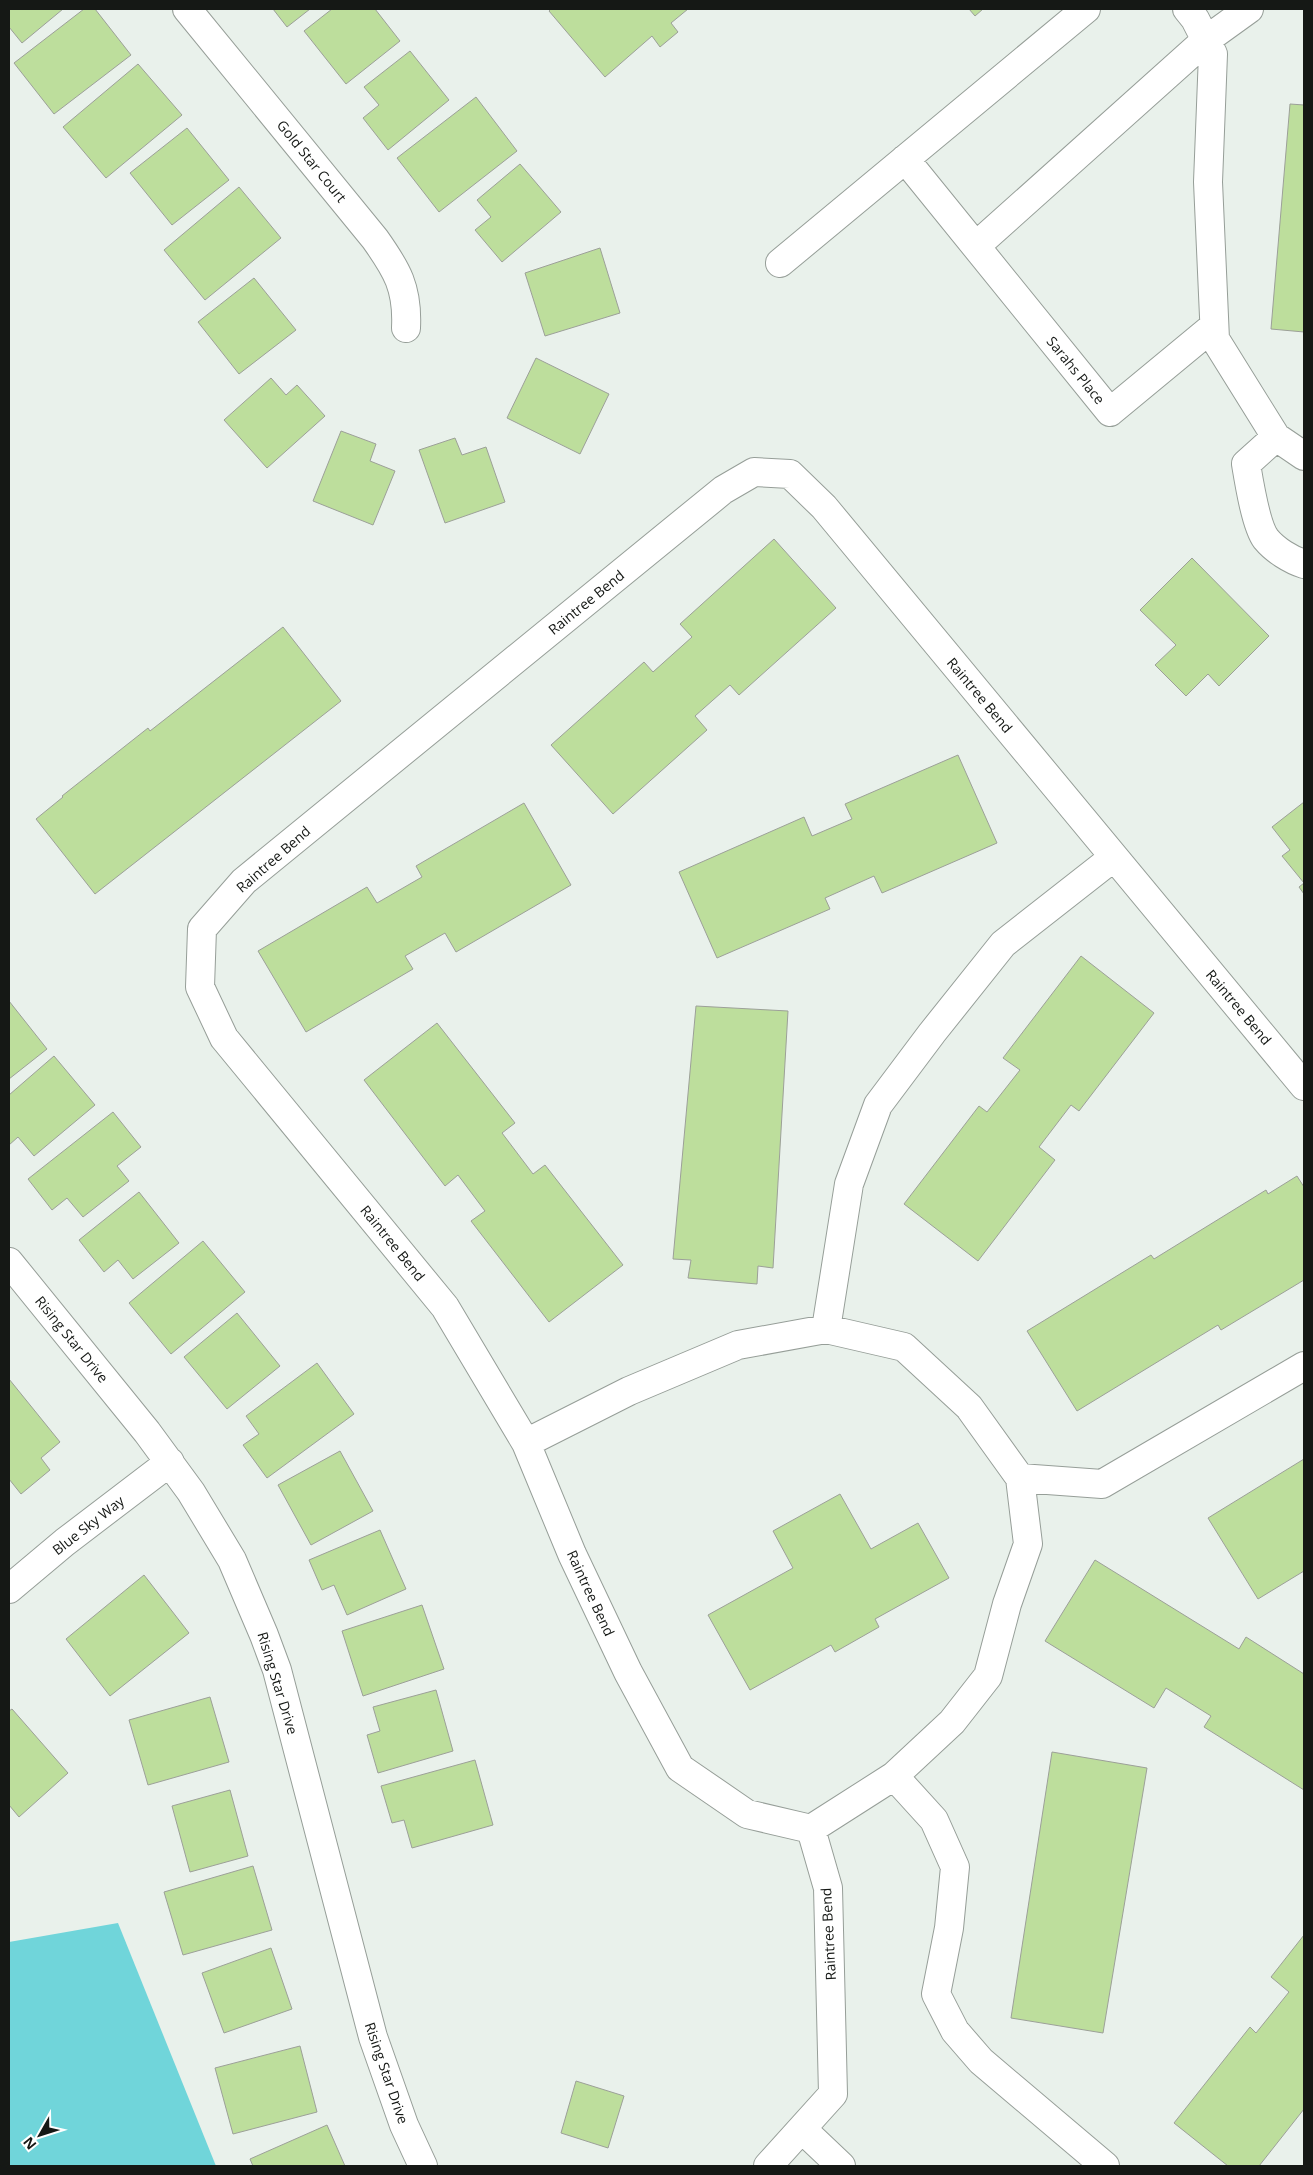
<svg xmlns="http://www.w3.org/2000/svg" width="1313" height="2175" font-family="'Open Sans',sans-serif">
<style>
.water{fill:#70d5da}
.building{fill:#bdde9c;stroke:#9ca098}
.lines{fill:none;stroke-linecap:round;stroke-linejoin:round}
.minor-casing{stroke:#969e98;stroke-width:30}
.minor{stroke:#fff;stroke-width:28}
.labels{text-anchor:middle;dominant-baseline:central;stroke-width:4;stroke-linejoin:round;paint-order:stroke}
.street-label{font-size:14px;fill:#151815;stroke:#fff}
</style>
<rect width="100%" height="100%" fill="#e9f1eb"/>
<path class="water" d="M118,1923L216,2166H9V1942Z"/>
<path class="building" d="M9,9H63L22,43L9,27Z
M84,9H95L131,55L54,114L14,63Z
M273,9H310L287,27Z
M332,9H375L400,41L346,84L304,31Z
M551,9H688L671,23L678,32L660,47L652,36L605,77L549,11Z
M969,9H983L975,16Z
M410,51L449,100L388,150L363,118L379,105L364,87Z
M138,64L182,115L106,178L63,127Z
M476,97L517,151L439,212L397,158Z
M1290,104L1304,105V332L1271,329Z
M187,128L229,180L172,225L130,173Z
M520,164L561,212L502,262L475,230L491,217L477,200Z
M239,187L281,238L205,300L164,250Z
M600,248L620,313L545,336L525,273Z
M254,278L296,330L239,374L198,322Z
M536,358L609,394L580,454L507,418Z
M271,378L286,395L297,385L325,416L267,468L224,420Z
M341,431L376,444L370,461L395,471L373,525L313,501Z
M455,438L462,455L486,447L505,502L445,523L419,450Z
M774,539L836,608L739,695L730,685L695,716L707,730L613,814L551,745L644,662L653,672L692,637L680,624Z
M1192,558L1269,636L1219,686L1208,674L1186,696L1155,665L1176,645L1140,610Z
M283,627L341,701L95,894L36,819L63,797L62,796L148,728L150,731Z
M958,755L997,843L882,893L874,876L825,898L830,909L717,958L679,872L804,817L812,836L852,819L845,804Z
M1304,802V894L1299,887L1304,883L1282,856L1290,850L1272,827Z
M524,803L571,885L456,952L445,933L405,956L413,969L306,1032L258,951L367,887L377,903L422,877L416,866Z
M1081,956L1154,1013L1079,1111L1071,1105L1039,1147L1055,1160L978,1261L904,1204L979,1106L987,1112L1020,1070L1003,1058Z
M9,1001L47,1049L9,1079Z
M696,1006L788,1011L773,1268L758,1266L757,1284L688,1278L691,1260L673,1259Z
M437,1023L515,1123L502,1133L533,1174L545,1165L623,1265L549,1322L471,1221L485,1211L458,1175L445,1186L364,1080Z
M54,1056L95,1105L34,1156L18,1137L9,1145V1095Z
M113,1112L141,1147L117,1166L129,1181L83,1217L67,1198L52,1210L28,1179Z
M1297,1176L1304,1187V1280L1221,1330L1218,1325L1077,1411L1027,1331L1151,1255L1154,1259L1266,1190L1268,1194Z
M139,1192L179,1243L133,1279L118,1260L104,1272L79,1240Z
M203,1241L245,1292L171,1354L129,1303Z
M237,1313L280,1366L227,1409L184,1357Z
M317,1363L354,1414L267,1478L243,1445L259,1434L246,1416Z
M9,1379L60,1442L41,1458L50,1470L21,1494L9,1479Z
M340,1451L373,1511L311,1545L278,1485Z
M1304,1459V1571L1258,1599L1208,1518Z
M840,1494L871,1549L918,1523L949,1578L875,1619L879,1627L835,1652L831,1645L750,1690L708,1615L793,1568L773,1531Z
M380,1530L406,1589L347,1615L334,1585L322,1590L309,1560Z
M1095,1560L1239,1649L1246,1637L1304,1674V1790L1204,1727L1211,1716L1166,1688L1154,1708L1045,1641Z
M144,1575L189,1633L110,1696L66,1639Z
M422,1605L444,1669L363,1696L342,1631Z
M436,1690L453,1751L378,1773L367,1735L380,1731L373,1707Z
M210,1697L229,1762L148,1785L129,1720Z
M12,1709L68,1773L19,1817L9,1805V1711Z
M1052,1752L1147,1768L1103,2033L1011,2018Z
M475,1760L493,1825L412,1848L404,1820L392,1823L381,1786Z
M230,1790L248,1856L190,1872L172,1806Z
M253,1866L272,1930L183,1955L164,1892Z
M1304,1935V2109L1259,2166H1228L1174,2123L1250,2027L1256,2033L1289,1992L1271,1977Z
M271,1948L292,2009L224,2033L202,1973Z
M300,2046L317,2112L233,2134L215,2068Z
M576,2081L624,2096L608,2148L561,2133Z
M327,2125L345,2166H253L250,2159Z"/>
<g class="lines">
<defs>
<path id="minor" d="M187,9L375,239C397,270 408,288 406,328
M1187,9L1195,19L1213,54L1208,182L1215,339L1276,437L1304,456
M905,159L1110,412L1214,326
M976,246L1206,40L1249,9
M780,263L1086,9
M1276,437L1246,464C1249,482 1256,526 1266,539C1275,550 1291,560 1304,564
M9,1262L147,1432L191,1492L232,1560L264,1635L277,1670L373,2037L404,2125L423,2166
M826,1329L849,1184L878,1105L932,1033L1003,944L1114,857
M526,1443L629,1391L738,1345L826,1329L904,1347L969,1407L1020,1478L1028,1544L1007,1604L988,1676L952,1722L894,1776L811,1829
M1020,1478L1102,1484L1304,1366
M9,1589L65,1542L170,1462
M894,1776L934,1820L955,1867L949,1928L936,1994L955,2031L981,2061L1105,2166
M811,1829L747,1814L680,1768L628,1672L572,1554L526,1443L445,1307L224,1038L200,987L202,929L244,881L723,490L754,472L790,474L824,507L1304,1086
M802,2129L841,2166
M768,2166L833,2094L828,1888L811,1829"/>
</defs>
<use href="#minor" class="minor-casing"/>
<use href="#minor" class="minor"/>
</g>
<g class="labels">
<g class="street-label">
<text transform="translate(312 161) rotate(51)">Gold Star Court</text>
<text transform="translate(1076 370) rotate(51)">Sarahs Place</text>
<text transform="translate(586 602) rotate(-39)">Raintree Bend</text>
<text transform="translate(980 695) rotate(50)">Raintree Bend</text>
<text transform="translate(273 859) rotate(-41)">Raintree Bend</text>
<text transform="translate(1239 1007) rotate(50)">Raintree Bend</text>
<text transform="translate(393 1243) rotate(51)">Raintree Bend</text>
<text transform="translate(72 1339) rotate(51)">Rising Star Drive</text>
<text transform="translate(88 1525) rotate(-38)">Blue Sky Way</text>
<text transform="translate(591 1593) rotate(65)">Raintree Bend</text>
<text transform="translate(278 1683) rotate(73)">Rising Star Drive</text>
<text transform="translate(828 1934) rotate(-93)">Raintree Bend</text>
<text transform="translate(387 2073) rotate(71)">Rising Star Drive</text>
</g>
</g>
<rect width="1313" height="2175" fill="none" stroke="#151815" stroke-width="20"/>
<g transform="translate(40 2135) rotate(231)" stroke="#ffffff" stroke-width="4" paint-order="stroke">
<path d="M0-4L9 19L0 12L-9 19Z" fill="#151815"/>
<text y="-8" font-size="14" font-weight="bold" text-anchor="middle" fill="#151815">N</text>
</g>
</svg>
